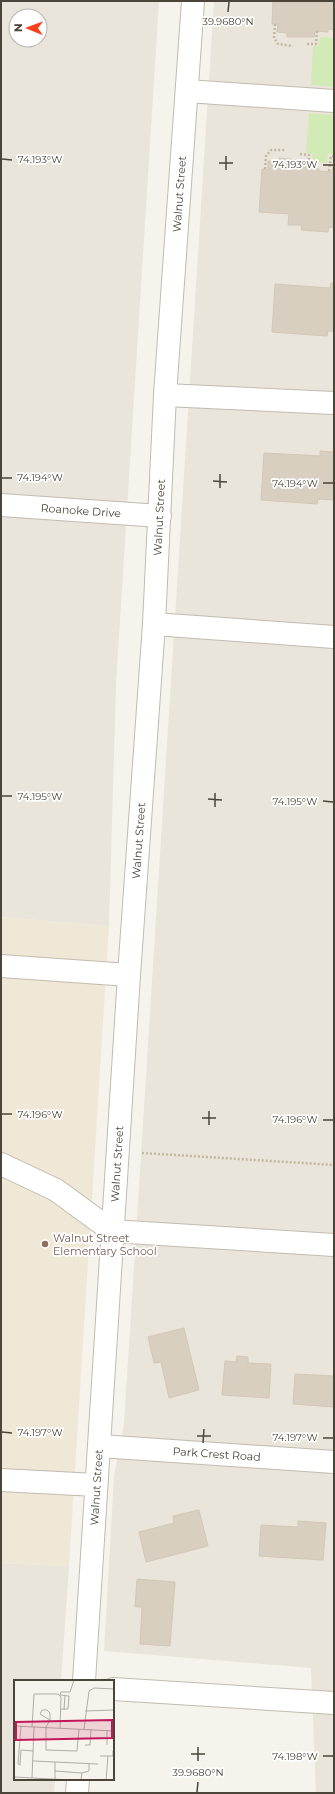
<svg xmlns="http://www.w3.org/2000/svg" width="335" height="1794" font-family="Montserrat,sans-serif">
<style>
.residential{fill:#eae5da;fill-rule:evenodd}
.education{fill:#efe8d6}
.green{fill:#d2eab5}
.building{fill:#d8cfc1;stroke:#d3c7b4}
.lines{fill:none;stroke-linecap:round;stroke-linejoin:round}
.minor-casing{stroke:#c2bbae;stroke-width:24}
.path{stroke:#c4b79f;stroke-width:2.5;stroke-dasharray:2 2;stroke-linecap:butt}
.minor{stroke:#fff;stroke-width:22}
.ticks{fill:none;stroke:#4b4439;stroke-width:1.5}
.education-dot{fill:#8d6e63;stroke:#fff;stroke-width:1.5}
.labels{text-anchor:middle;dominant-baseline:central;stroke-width:3.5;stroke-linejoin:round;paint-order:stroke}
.street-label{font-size:11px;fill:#4b4439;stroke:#fff}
.education-label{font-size:11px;fill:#785e54;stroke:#fff;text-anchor:start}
.inset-road{fill:none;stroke:#b2ada4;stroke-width:1}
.view{fill:#c2185b;fill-opacity:0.15;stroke:#c2185b;stroke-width:2}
.inset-edge{fill:none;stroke:#4b4439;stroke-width:2}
.ticks-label{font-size:10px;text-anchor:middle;fill:#4b4439;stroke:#fff;stroke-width:3.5;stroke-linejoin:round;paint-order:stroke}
</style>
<rect width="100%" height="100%" fill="#f6f3ec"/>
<path class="residential" d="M1,1H159L116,684L109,926L1,917ZM16,16H40V40H16Z
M214,1H334V1793H316L311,1668L104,1651L114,1476L124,1424Z
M1,1563L69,1566L61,1681H15V1779H55L54,1793H1Z"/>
<path class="education" d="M1,917L109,926L69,1566L1,1563Z"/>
<path class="green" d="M320,37L334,38V87L311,85L313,46H319Z
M309,113L334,115L333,154H328L327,163L312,162V153H306Z"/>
<path class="building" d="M273,1H334V30L328,29V32L315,31L314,37H287V33L277,32L278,24H272Z
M279,158L306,161V168L319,169V171L332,172L334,163V228L329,227L328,232L301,230L302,225H288L289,214L259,212L262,169L268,170V161L278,162Z
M331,283H334V331H328L327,336L272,332L275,284L330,288Z
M320,451L334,452V500L318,499L317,504L261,500L264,453L320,456Z
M184,1328L199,1390L169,1398L161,1362L154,1363L148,1337Z
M237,1356L248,1357V1363L271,1364L269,1398L222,1395L225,1361L236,1362Z
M295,1374L334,1376V1407L293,1404Z
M199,1510L208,1546L146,1562L139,1532L174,1523L173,1516Z
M298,1521L326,1523L323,1560L259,1556L261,1525L298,1527Z
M137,1579L175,1582L170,1646L140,1644L142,1607H135Z"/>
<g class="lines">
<defs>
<g id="minor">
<path d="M187,91L334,101"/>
<path d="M165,395L334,403"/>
<path id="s1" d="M1,505L160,516"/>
<path d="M154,624L334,637"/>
<path d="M1,966L129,975"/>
<path d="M1,1164L56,1190L112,1231L334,1245"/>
<path id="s2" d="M100,1446L334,1462"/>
<path d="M1,1480L96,1485"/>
<path id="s3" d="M84,1681L129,975L154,624L165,395L193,1"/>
<path d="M113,1689L334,1703"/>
<path d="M77,1793L78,1779"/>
</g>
</defs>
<use href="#minor" class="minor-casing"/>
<path class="path" d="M275,24L274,38L278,44L293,46
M307,44H316L317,31
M300,154L309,155L308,168
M265,169L266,156L271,150H286
M329,171L331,156H334
M142,1153L334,1165"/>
<use href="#minor" class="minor"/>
</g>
<path class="ticks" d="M228,12L229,2M2,159L12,160M219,163H233M323,165H333M226,170V156M2,478H12M213,481L227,482M323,483H333M220,488V474M2,796H12M208,799L222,800M323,801L333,802M215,807V793M2,1114H12M202,1118H216M323,1120H333M209,1125V1111M2,1432L12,1433M197,1436H211M323,1438H333M203,1443L204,1429M191,1754H205M323,1756H333M198,1761V1747M197,1792L198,1782"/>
<circle class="education-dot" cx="45" cy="1244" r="4"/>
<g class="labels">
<g class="street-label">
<text stroke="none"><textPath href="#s3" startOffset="1490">Walnut Street</textPath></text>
<text stroke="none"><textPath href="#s1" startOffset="80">Roanoke Drive</textPath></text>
<text stroke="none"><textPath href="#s3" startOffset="1166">Walnut Street</textPath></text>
<text stroke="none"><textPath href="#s3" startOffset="842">Walnut Street</textPath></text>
<text stroke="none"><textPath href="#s3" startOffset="518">Walnut Street</textPath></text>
<text stroke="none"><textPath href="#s2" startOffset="117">Park Crest Road</textPath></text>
<text stroke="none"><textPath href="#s3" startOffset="194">Walnut Street</textPath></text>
</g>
<g class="education-label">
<text x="53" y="1238">Walnut Street<tspan x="53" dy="13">Elementary School</tspan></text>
</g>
</g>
<g transform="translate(14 1680)">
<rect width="100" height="100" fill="#f6f3ec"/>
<path class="inset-road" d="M46,15L55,16L54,29H47M46,15L47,12H56L60,0M33,30L36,33V40L26,34L28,30ZM50,30L51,15M71,31L100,30M36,40L32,47V70L63,71L65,49M0,46L100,51M7,46L4,84L6,85L7,70L19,71M18,47L20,14H44L47,17L46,48M70,49L75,11L80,8L100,9M71,65H76L77,49M93,65V50M86,76H99V71M19,81L84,84M41,91L68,93M0,97L57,100M18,98L20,47M41,99V82M67,100L68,93L75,91V84M92,100L94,76"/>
<path class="view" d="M98,40V58L2,60V42Z"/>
<rect width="100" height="100" class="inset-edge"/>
</g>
<g class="ticks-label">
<text x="228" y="25">39.9680°N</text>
<text x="40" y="163">74.193°W</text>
<text x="295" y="168">74.193°W</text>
<text x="40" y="481">74.194°W</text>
<text x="295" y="487">74.194°W</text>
<text x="40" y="800">74.195°W</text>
<text x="295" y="805">74.195°W</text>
<text x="40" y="1118">74.196°W</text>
<text x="295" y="1123">74.196°W</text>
<text x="40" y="1436">74.197°W</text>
<text x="295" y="1441">74.197°W</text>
<text x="295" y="1760">74.198°W</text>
<text x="198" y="1776">39.9680°N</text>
</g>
<rect width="335" height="1794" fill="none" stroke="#4b4439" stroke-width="4"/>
<g transform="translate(28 28) rotate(271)"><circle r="19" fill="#ffffff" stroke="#b7b4b0"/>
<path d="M0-3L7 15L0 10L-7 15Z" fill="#fc3f1d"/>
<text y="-6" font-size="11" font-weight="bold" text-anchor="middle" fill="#4b4439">N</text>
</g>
</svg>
